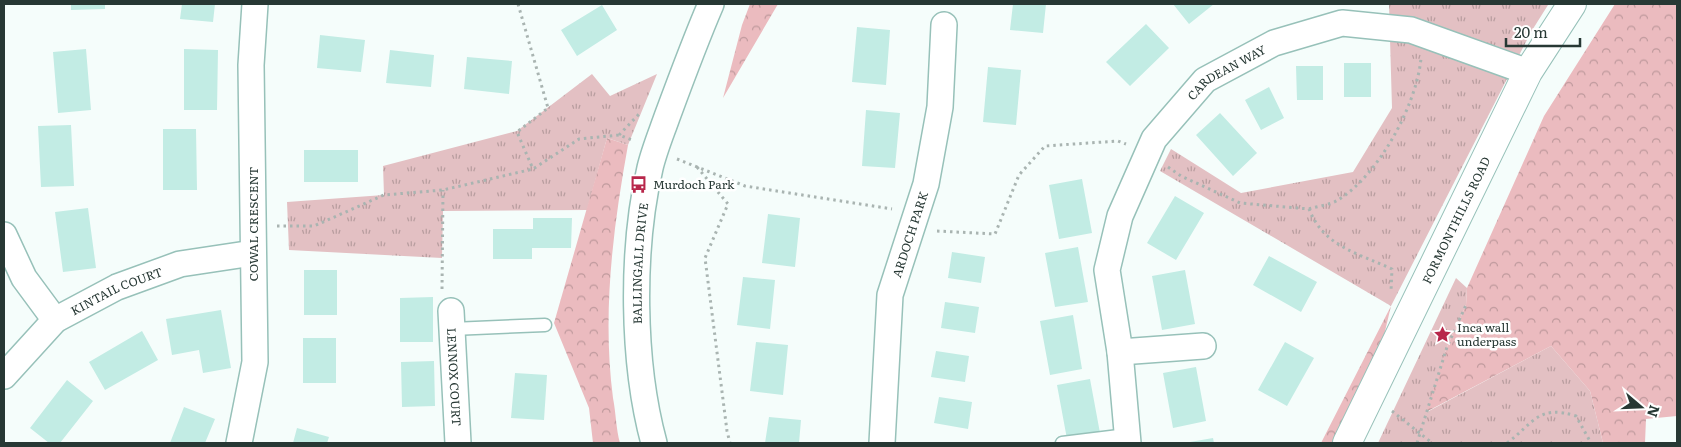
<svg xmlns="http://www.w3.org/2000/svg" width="1681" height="447" font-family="Literata,serif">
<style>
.grass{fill:url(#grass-tufts)}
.forest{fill:url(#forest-crowns)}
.building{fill:#c2ece4}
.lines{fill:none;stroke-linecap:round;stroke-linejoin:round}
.service-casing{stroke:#97c1b9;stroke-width:15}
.minor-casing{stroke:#97c1b9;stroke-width:28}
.tertiary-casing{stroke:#97c1b9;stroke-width:30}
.path{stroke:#a9b4b1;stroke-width:3;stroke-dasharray:2.5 4;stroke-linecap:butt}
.service{stroke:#fff;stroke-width:12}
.minor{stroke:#fff;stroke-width:25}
.tertiary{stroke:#fff;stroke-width:28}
.labels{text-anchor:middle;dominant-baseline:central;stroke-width:5;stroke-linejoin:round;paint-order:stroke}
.street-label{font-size:12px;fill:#273834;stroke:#fff}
.poi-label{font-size:12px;fill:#273834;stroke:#fff;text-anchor:start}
</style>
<defs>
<pattern id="grass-tufts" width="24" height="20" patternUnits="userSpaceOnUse" patternTransform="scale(1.25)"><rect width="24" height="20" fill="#e3c0c3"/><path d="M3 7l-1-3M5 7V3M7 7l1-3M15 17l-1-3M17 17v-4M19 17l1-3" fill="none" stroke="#b89d9f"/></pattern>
<pattern id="forest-crowns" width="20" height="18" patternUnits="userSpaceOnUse" patternTransform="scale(1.25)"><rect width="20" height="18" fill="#ebbbbf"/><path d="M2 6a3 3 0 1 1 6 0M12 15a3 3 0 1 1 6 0" fill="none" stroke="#be999c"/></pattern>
</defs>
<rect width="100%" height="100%" fill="#f5fdfb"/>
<path class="grass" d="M1389,4L1548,5L1531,32L1391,306L1160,171L1171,149L1241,193L1353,172L1392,108Z
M592,74L610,96L657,74L628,145L607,138L587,210L443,211L442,258L289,250L287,202L384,195L383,166L517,131Z
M1456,278L1467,288L1466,305L1447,347L1427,412L1551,346L1590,391L1603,443H1378Z"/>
<path class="forest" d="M750,4H778L723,98L742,25Z
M1615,4H1677V416L1646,419L1645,443H1603L1590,391L1551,346L1426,412L1447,347L1466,305L1467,288L1544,116Z
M607,138L628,145C613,228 602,313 613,398C616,413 616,429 620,443H593L589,408L554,323Z
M1391,306L1376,369L1340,443H1321Z"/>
<path class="building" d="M71,4H105V9L71,10Z
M182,4H215L213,22L180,19Z
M1013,4H1046L1043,33L1010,30Z
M1173,4H1214L1189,24Z
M602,5L617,30L577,56L561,30Z
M1146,24L1169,48L1130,86L1106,62Z
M857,27L890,30L886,85L852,82Z
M320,35L365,40L361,72L317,68Z
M86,49L91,110L58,113L53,52Z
M184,49L218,50L217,110H184Z
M390,50L434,55L431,87L386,83Z
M467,57L512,61L509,94L464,89Z
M1344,63H1371V97H1344Z
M1296,66H1323V100H1297Z
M988,67L1021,70L1016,125L983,122Z
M1269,87L1284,118L1261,130L1245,100Z
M866,110L900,113L895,168L862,166Z
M1220,113L1257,153L1233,176L1196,135Z
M71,125L74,186L41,187L38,126Z
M163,129H196L197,190H163Z
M304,150H358V182H304Z
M1082,179L1092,233L1059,239L1049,185Z
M1175,196L1204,213L1176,260L1147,243Z
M88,208L96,268L63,272L55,212Z
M768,214L800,218L795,267L762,263Z
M533,218H572L571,248H532V259H493V229H533Z
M1078,247L1088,302L1055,307L1045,253Z
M952,252L985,257L981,283L948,278Z
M1269,256L1317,282L1301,312L1253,285Z
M304,270H337V315H304Z
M1185,270L1195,324L1162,330L1152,276Z
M743,277L775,280L770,329L737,325Z
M433,297V342H400V298Z
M945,302L979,307L975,333L941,328Z
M221,310L231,368L203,373L199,350L172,355L166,319Z
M1073,315L1082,369L1050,375L1040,321Z
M142,331L158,360L105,390L89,362Z
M303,338H336V383H303Z
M756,342L788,345L783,395L750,391Z
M1285,342L1314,358L1287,406L1258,390Z
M936,351L969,356L965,382L931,377Z
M434,361L435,406L402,407L401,362Z
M1196,367L1206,421L1173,428L1163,373Z
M515,373L547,375L544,420L511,418Z
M1090,379L1100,433L1067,439L1057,385Z
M67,380L93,401L60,443H49L30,428Z
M939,397L972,402L968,429L934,423Z
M184,407L215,419L205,443H170Z
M769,417L801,420L799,443H765Z
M297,428L329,437L327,443H293Z
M1213,438L1214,443H1190V442Z"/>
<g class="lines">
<defs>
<path id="service" d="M452,329L545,325
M1062,443L1127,435"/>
<g id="minor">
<path d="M4,235L24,278L55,320"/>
<path id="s1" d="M451,311L458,443"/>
<path d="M1120,352L1203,346"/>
<path id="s2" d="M4,376L55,320L117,287L180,264L253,253"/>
<path d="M239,443L255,362L251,65L255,4"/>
<path id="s3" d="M654,443C632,362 631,250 650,168C654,151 661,134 667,117C681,79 695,41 711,4"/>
<path id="s4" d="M882,443L890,295L926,184L940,107L944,25"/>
<path id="s5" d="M1128,443L1120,352L1107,270L1120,216L1154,139L1205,80L1274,43L1342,23L1411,30L1528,72"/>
</g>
<g id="tertiary">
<path id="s6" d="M1347,443L1528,72L1572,4"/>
</g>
</defs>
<use href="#service" class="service-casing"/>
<use href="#minor" class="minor-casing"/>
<use href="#tertiary" class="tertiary-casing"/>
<path class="path" d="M518,4L548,108L517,132L533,169
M619,135L641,112
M677,159L745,186L892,209
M697,167L728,204L705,258L727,431L730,443
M1168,167L1181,176L1240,203L1309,209C1324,247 1358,253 1392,269L1391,291
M1309,209C1318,206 1330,205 1338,200C1379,175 1417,104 1421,58
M277,226H314L384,195L443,190L533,169L579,139L619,135L632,140
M937,231L995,234L1019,175L1045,146L1118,141L1126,144
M442,289L443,190
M1392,411L1432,443
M1417,443L1447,347L1466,305
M1507,443C1534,423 1538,404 1576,416L1591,443"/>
<use href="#service" class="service"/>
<use href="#minor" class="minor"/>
<use href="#tertiary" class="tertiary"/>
</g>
<defs>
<symbol id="bus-bare" viewBox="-9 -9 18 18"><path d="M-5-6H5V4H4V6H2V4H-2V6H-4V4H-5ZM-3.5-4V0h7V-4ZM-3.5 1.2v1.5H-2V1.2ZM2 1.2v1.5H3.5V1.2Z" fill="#b8274b" stroke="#fff" stroke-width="2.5" paint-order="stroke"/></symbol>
<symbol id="sight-bare" viewBox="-9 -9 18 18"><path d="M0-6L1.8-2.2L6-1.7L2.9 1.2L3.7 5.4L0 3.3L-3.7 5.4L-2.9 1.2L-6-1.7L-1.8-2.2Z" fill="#b8274b" stroke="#fff" stroke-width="2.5" paint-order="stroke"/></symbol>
</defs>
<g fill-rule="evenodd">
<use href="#bus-bare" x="626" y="172" width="25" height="25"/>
<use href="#sight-bare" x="1430" y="322" width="25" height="25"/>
</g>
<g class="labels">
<g class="street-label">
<text stroke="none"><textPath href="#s5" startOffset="414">CARDEAN WAY</textPath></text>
<text stroke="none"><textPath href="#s6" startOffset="248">FORMONTHILLS ROAD</textPath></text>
<text transform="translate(253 224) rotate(-90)">COWAL CRESCENT</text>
<text stroke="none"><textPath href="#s4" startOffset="212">ARDOCH PARK</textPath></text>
<text stroke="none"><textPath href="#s3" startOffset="181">BALLINGALL DRIVE</textPath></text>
<text stroke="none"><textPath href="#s2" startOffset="144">KINTAIL COURT</textPath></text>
<text stroke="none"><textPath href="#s1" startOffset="66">LENNOX COURT</textPath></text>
</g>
<g class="poi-label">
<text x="653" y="184">Murdoch Park</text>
<text x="1457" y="327">Inca wall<tspan x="1457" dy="14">underpass</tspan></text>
</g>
</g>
<rect width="1681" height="447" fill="none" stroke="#273834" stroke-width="10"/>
<g transform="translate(1641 407) rotate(109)" stroke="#ffffff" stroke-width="4" paint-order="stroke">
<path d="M0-4L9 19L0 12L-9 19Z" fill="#273834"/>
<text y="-8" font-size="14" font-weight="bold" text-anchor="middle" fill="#273834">N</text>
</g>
<path d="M1506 38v8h74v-8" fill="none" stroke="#273834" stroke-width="2.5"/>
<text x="1514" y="38" font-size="15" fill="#273834" stroke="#ffffff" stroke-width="4" paint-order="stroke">20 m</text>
</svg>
